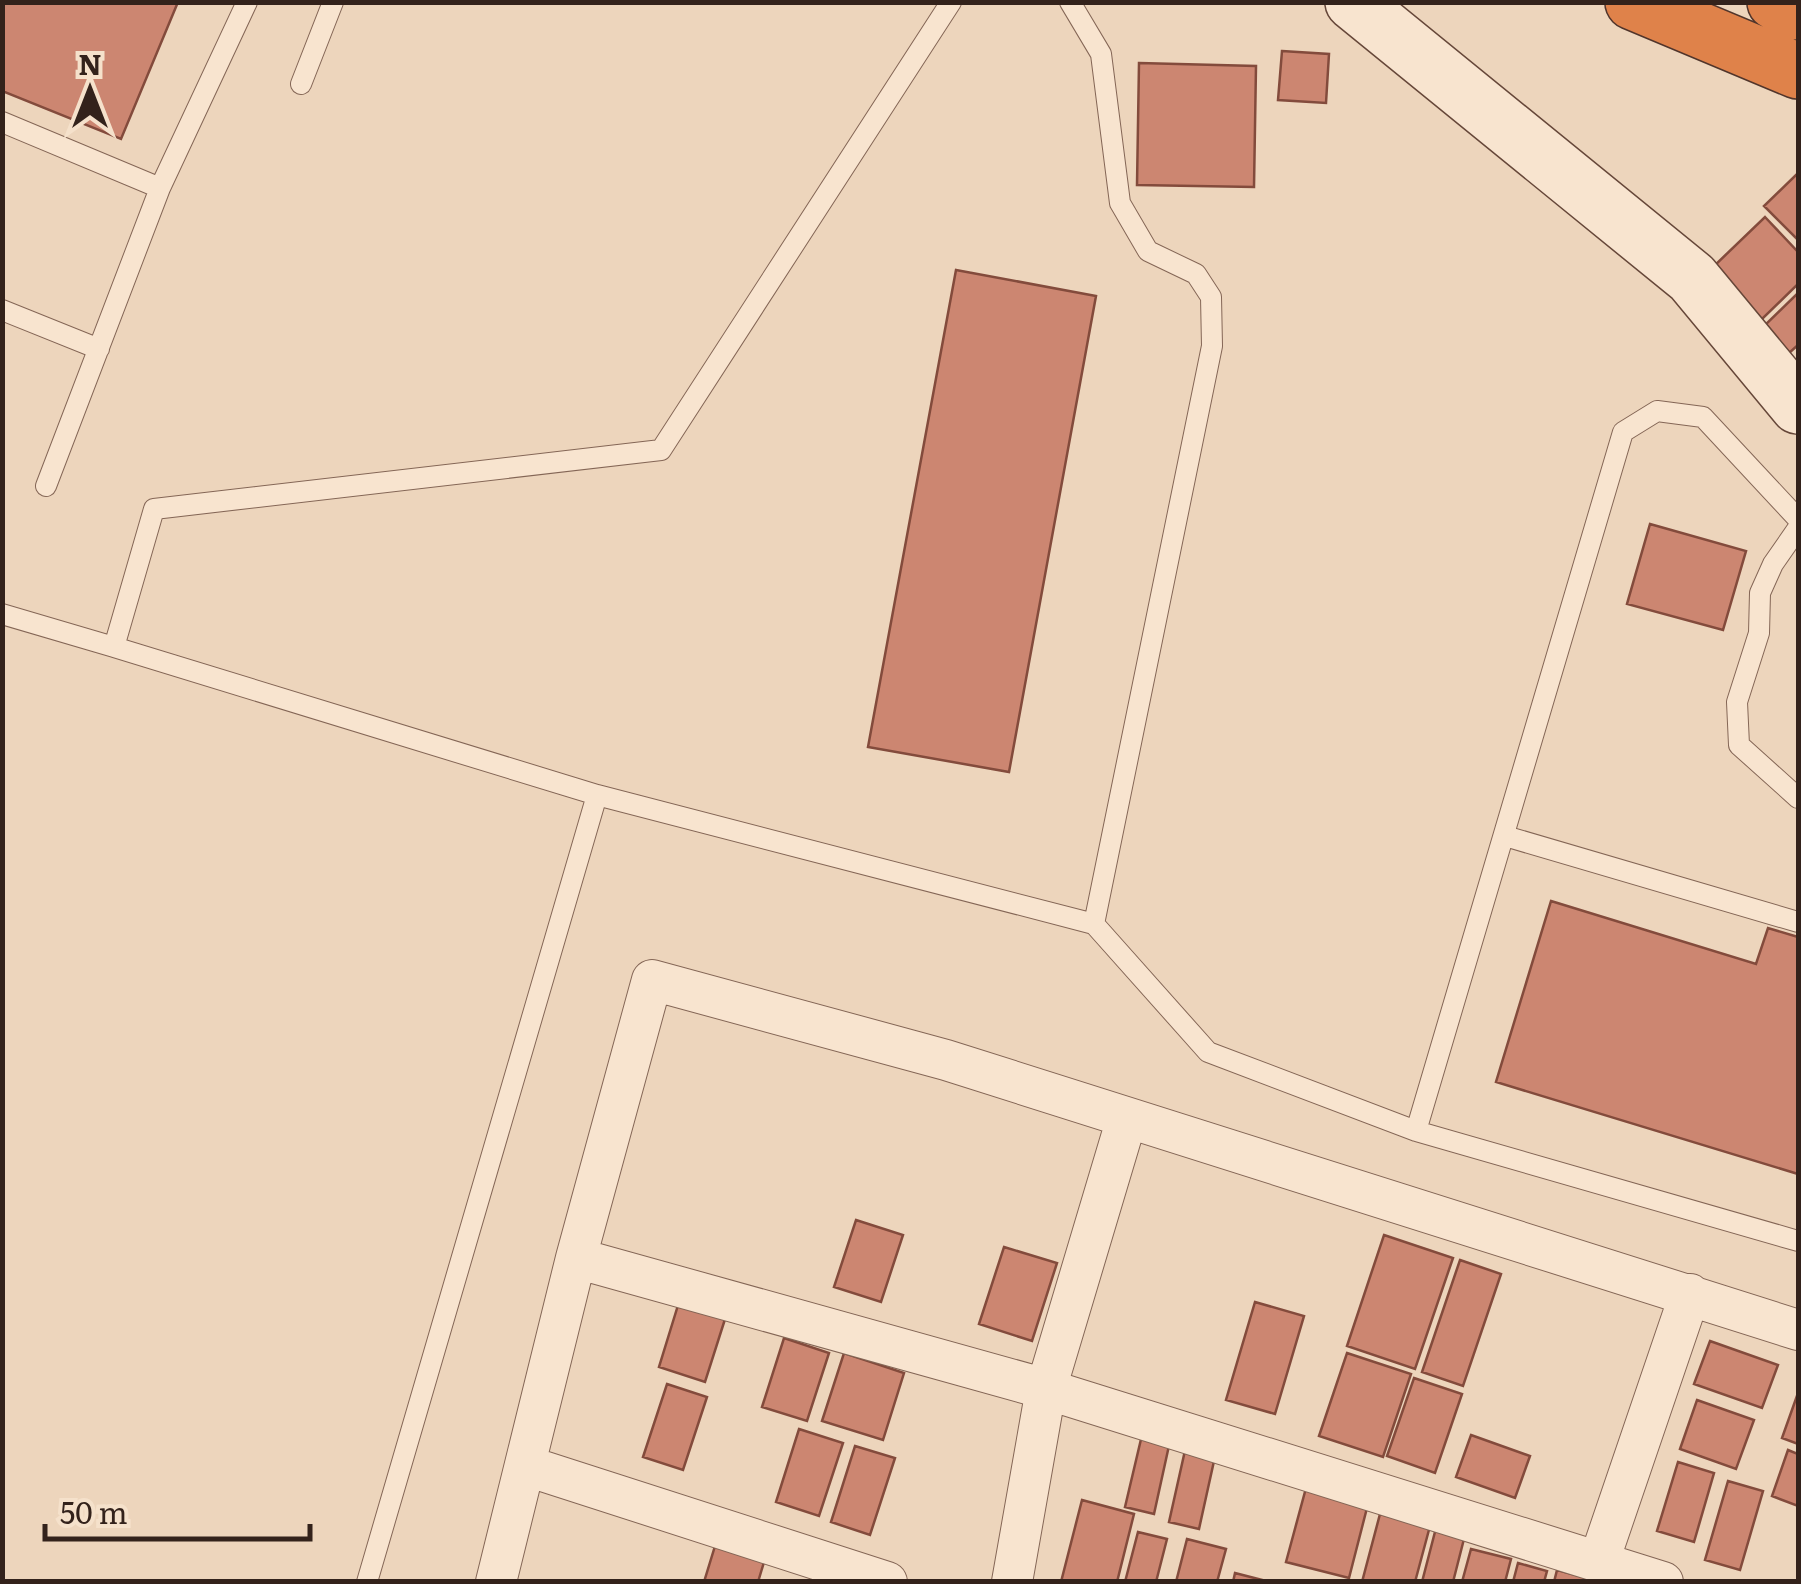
<svg xmlns="http://www.w3.org/2000/svg" width="1801" height="1584" font-family="Literata,serif">
<style>
.building{fill:#cc8671;stroke:#834b3c;stroke-width:2.5}
.lines{fill:none;stroke-linecap:round;stroke-linejoin:round}
.lane-casing{stroke:#846656;stroke-width:22}
.street-casing{stroke:#846656;stroke-width:42}
.secondary-casing{stroke:#664739;stroke-width:58}
.highway-casing{stroke:#51352b;stroke-width:58}
.lane{stroke:#f8e4cf;stroke-width:20}
.street{stroke:#f8e4cf;stroke-width:40}
.secondary{stroke:#f8e4cf;stroke-width:55}
.highway{stroke:#df824a;stroke-width:55}
</style>
<rect width="100%" height="100%" fill="#edd5bc"/>
<path class="building" d="M2,2H178L121,139L2,91Z
M1282,51L1329,54L1326,103L1278,100Z
M1139,63L1256,66L1254,187L1137,185Z
M1797,174L1798,175V240L1764,206Z
M1765,217L1798,252V284L1761,320L1712,268Z
M956,270L1096,296L1009,772L868,747Z
M1798,293V345L1788,354L1763,327Z
M1650,524L1746,551L1723,630L1627,604Z
M1551,901L1756,964L1768,928L1798,937V1174L1496,1082Z
M856,1220L903,1235L881,1302L834,1287Z
M1384,1235L1453,1258L1415,1369L1347,1346Z
M1004,1247L1057,1263L1032,1341L979,1324Z
M1460,1260L1501,1274L1463,1386L1422,1372Z
M679,1302L726,1316L705,1382L659,1367Z
M1255,1302L1304,1316L1275,1414L1226,1400Z
M784,1338L829,1353L807,1421L762,1407Z
M1710,1341L1778,1365L1762,1408L1694,1384Z
M844,1353L904,1373L883,1440L822,1421Z
M1347,1353L1411,1374L1383,1457L1319,1436Z
M1414,1378L1462,1394L1435,1473L1387,1456Z
M667,1384L707,1397L683,1470L643,1457Z
M1798,1393V1444L1782,1438Z
M1697,1400L1754,1420L1736,1469L1680,1449Z
M799,1429L843,1443L819,1516L776,1502Z
M1142,1435L1170,1441L1154,1514L1125,1507Z
M1471,1435L1530,1456L1515,1498L1456,1477Z
M855,1446L895,1458L870,1535L831,1522Z
M1186,1446L1216,1452L1199,1529L1169,1522Z
M1788,1450L1798,1454V1506L1772,1496Z
M1678,1462L1714,1473L1694,1542L1657,1531Z
M1728,1481L1763,1491L1740,1570L1705,1560Z
M1306,1488L1368,1504L1349,1578L1286,1562Z
M1082,1500L1134,1514L1117,1582H1061Z
M1380,1514L1430,1526L1415,1582H1362Z
M1436,1528L1465,1535L1453,1582H1422Z
M1138,1532L1167,1539L1156,1582H1125Z
M1187,1539L1226,1549L1217,1582H1176Z
M715,1546L764,1562L758,1582H704Z
M1471,1549L1511,1559L1505,1582H1462Z
M1518,1563L1547,1571L1544,1582H1513Z
M1557,1570L1591,1579V1582H1554Z
M1235,1573L1270,1582H1233Z"/>
<g class="lines">
<defs>
<path id="lane" d="M1070,2L1101,54L1120,203L1148,251L1196,274L1211,297L1212,346L1094,924
M301,84L333,2
M2,122L160,188
M2,310L99,349
M46,486L160,188L247,2
M1798,528L1773,564L1760,593L1759,633L1737,702L1739,745L1798,798
M2,614L114,647L154,509L661,450L951,2
M114,647L597,795L1094,924L1208,1052L1416,1131L1798,1241
M1505,836L1798,922
M1416,1131L1623,432L1657,411L1703,417L1798,519
M367,1582L597,795"/>
<path id="street" d="M576,1258L1046,1389L1663,1582
M527,1466L887,1582
M1599,1561L1690,1294
M496,1582L576,1258L652,980L946,1060L1798,1330
M1012,1582L1046,1389L1127,1118"/>
<path id="secondary" d="M1353,2L1692,278L1798,406"/>
<path id="highway" d="M1633,2L1798,71
M1775,2L1798,12"/>
</defs>
<use href="#lane" class="lane-casing"/>
<use href="#street" class="street-casing"/>
<use href="#secondary" class="secondary-casing"/>
<use href="#highway" class="highway-casing"/>
<use href="#lane" class="lane"/>
<use href="#street" class="street"/>
<use href="#secondary" class="secondary"/>
<use href="#highway" class="highway"/>
</g>
<rect width="1801" height="1584" fill="none" stroke="#33221b" stroke-width="10"/>
<g transform="translate(90 90)" stroke="#f5e1cb" stroke-width="8" paint-order="stroke">
<path d="M0-8L18 38L0 25L-18 38Z" fill="#33221b"/>
<text y="-15" font-size="28" font-weight="bold" text-anchor="middle" fill="#33221b">N</text>
</g>
<path d="M45 1524v15h265v-15" fill="none" stroke="#33221b" stroke-width="5"/>
<text x="60" y="1524" font-size="30" fill="#33221b" stroke="#f5e1cb" stroke-width="8" paint-order="stroke">50 m</text>
</svg>
